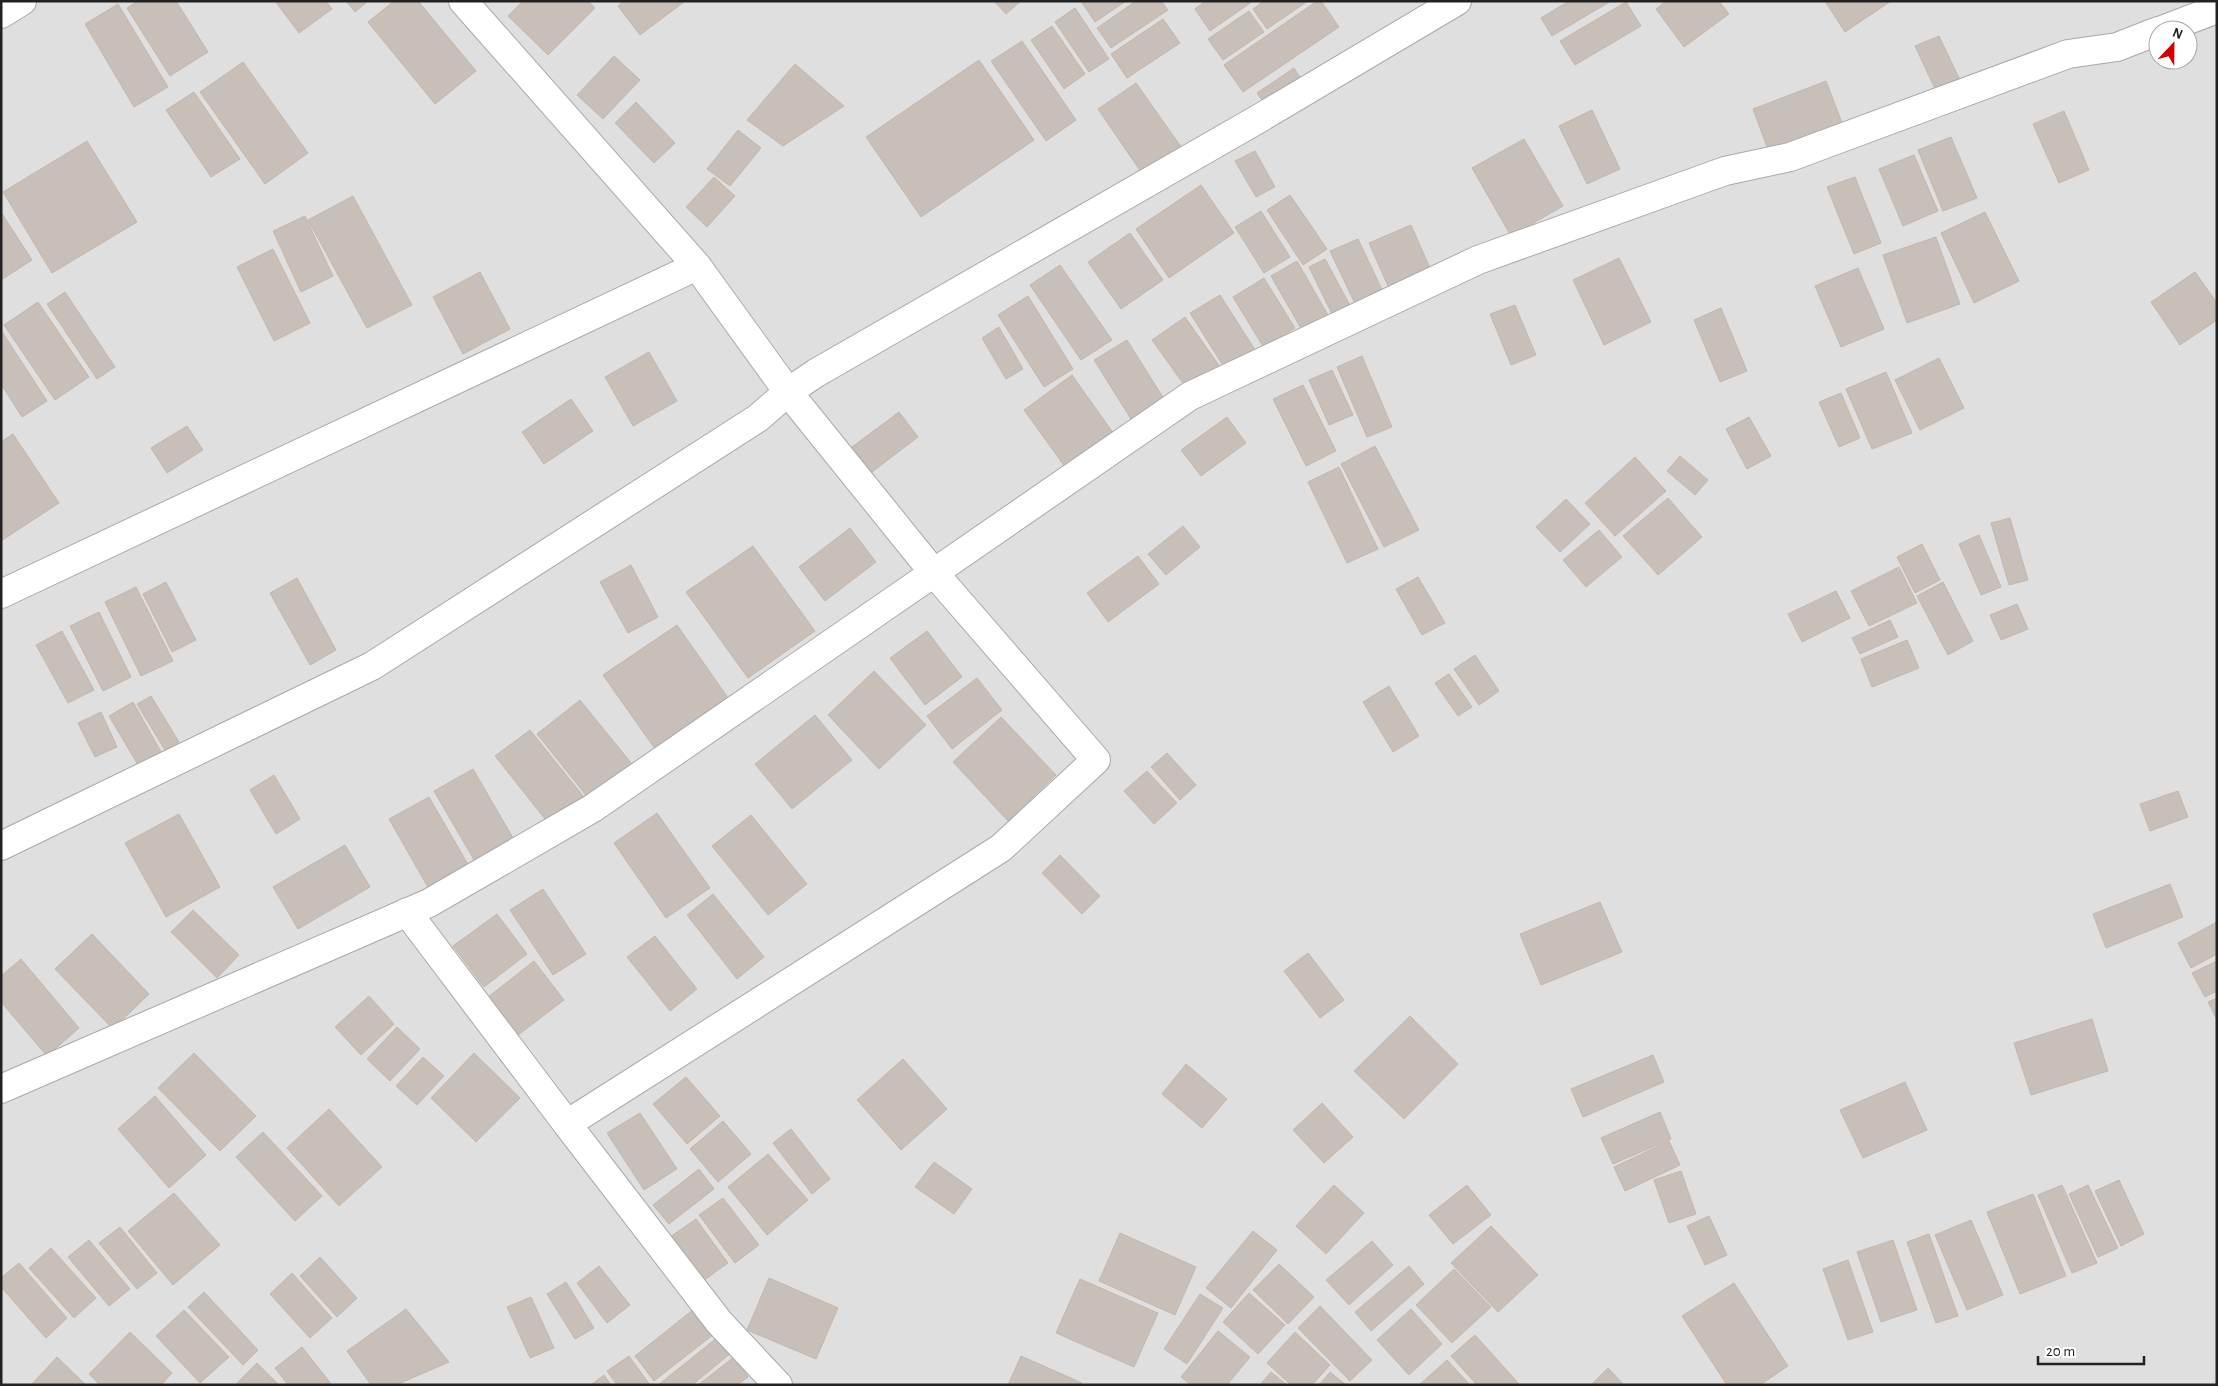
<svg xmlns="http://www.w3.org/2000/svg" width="2218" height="1386" font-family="'Alegreya Sans',sans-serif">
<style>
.residential{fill:#e0dfdf;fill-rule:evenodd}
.building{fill:#c7bfb8;stroke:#c4b6ab}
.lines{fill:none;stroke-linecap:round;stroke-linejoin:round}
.street-casing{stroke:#a9a9a9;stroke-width:30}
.street{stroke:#fff;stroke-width:28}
</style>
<rect width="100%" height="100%" fill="#f2efe9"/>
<path class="residential" d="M1,1H2217V1385H1ZM2158,30H2188V60H2158Z"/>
<path class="building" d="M138,1H176L208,52L170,76L127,8Z
M275,1H326L332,9L299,33Z
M346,1H368L355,12Z
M394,1H418L476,71L435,104L368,22Z
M523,1H588L595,8L548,55L508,16Z
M624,1H683L684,2L640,35L618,6Z
M994,1H1021L1006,14Z
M1081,1H1126L1095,22Z
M1136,1H1161L1168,10L1111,48L1097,28Z
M1206,1H1253L1210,31L1195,9Z
M1264,1H1308L1267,29L1253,9Z
M1317,1H1321L1339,27L1243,92L1224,65Z
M1569,1H1611L1552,36L1541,18Z
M1666,1H1719L1729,14L1684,47L1656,9Z
M1825,1H1891L1845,32Z
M1626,2L1641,26L1575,65L1560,41Z
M118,4L168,87L134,107L85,24Z
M1075,8L1109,59L1089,72L1055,22Z
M1249,11L1264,32L1223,60L1208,39Z
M1163,19L1180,43L1127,78L1111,54Z
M1052,26L1085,74L1064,89L1031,40Z
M1939,36L1960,80L1936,91L1915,46Z
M1022,41L1076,120L1046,141L991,61Z
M614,56L640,80L603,119L577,95Z
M979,60L1034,140L921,217L866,137Z
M243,62L308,153L265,184L200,92Z
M795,64L844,106L783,146L747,120Z
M1294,68L1304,83L1268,109L1257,93Z
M1826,81L1844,128L1770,155L1753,109Z
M1136,83L1182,148L1143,175L1098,109Z
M194,92L240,159L211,177L166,110Z
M636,102L675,143L654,163L615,123Z
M1592,110L1620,169L1587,184L1559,126Z
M2064,111L2089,170L2059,183L2033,124Z
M738,130L761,148L730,186L707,169Z
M1951,137L1977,198L1943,211L1918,150Z
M1524,139L1563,206L1511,236L1472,168Z
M87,141L137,222L52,273L3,192Z
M1255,151L1275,187L1256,197L1235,161Z
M1914,155L1938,211L1903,226L1879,169Z
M714,177L735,196L707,227L686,207Z
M1855,177L1881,243L1854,254L1827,187Z
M1201,185L1234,233L1169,278L1136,229Z
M1290,195L1327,249L1303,265L1267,210Z
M353,196L412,305L367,328L308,220Z
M1261,211L1290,257L1264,273L1235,227Z
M1,212L32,260L1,280Z
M1985,212L2019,281L1974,303L1941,233Z
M305,216L333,276L301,292L273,231Z
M1411,225L1430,268L1388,286L1369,243Z
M1130,233L1163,280L1121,309L1088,262Z
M1936,237L1960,304L1907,323L1883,255Z
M1358,239L1386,298L1358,310L1330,251Z
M273,249L310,323L274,341L237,267Z
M1619,258L1651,322L1604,345L1573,280Z
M1325,259L1352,309L1334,318L1309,267Z
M1297,261L1332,322L1306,337L1271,276Z
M1060,265L1112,340L1081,360L1030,285Z
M1858,268L1884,329L1841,347L1815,286Z
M480,272L510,329L463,354L433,297Z
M2195,272L2217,303V320L2180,345L2151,302Z
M1264,278L1295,328L1264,348L1233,297Z
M65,292L115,367L97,379L47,304Z
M1220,295L1259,356L1229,375L1190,313Z
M1028,296L1073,369L1044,387L998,315Z
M38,302L89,377L55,400L4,325Z
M1515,305L1536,355L1511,365L1490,314Z
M1721,308L1747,371L1720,382L1694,320Z
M1185,317L1223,371L1190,393L1152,340Z
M999,327L1023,369L1006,379L982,338Z
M1,330L47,401L22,417L1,384Z
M1127,340L1164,399L1131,419L1094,360Z
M649,352L677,401L633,426L605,377Z
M1362,356L1392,427L1367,437L1337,367Z
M1939,358L1964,408L1920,430L1895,380Z
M1332,370L1353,415L1329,425L1309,380Z
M1886,372L1912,433L1872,449L1846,389Z
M1072,375L1116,437L1068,471L1024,410Z
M1303,385L1336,451L1306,466L1273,399Z
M1841,393L1860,438L1839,447L1819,402Z
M571,399L593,431L544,464L522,432Z
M899,412L918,437L872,472L852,447Z
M1227,417L1246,443L1201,476L1181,450Z
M1749,417L1771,456L1747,469L1726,429Z
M187,426L203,450L167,473L151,448Z
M13,434L59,503L1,541V442Z
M1375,446L1419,530L1384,547L1341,464Z
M1680,456L1708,480L1695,495L1667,471Z
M1635,457L1666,491L1615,536L1585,503Z
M1339,467L1378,549L1347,563L1308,482Z
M1668,498L1702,537L1658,575L1623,536Z
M1566,499L1590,524L1560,552L1536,527Z
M2010,518L2028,580L2009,585L1991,523Z
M1183,526L1200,547L1166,575L1148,554Z
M850,528L876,562L825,601L799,567Z
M1599,530L1622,557L1586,587L1563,560Z
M1979,535L2001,587L1981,595L1959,544Z
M1922,544L1940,580L1915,593L1897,557Z
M753,546L815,631L748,678L686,592Z
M1138,556L1159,584L1108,622L1087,593Z
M631,565L658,617L628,633L600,582Z
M1899,567L1917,603L1869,626L1851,591Z
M1418,577L1445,623L1422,635L1396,589Z
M297,578L336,650L310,665L270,593Z
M166,582L196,640L172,652L143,594Z
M1943,582L1973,641L1948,655L1917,596Z
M136,587L173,661L141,676L105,602Z
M1836,591L1850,618L1802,642L1788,614Z
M2017,604L2028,629L2001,640L1990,615Z
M99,612L131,677L103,691L70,626Z
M1890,620L1898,637L1860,654L1852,638Z
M677,625L733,705L660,756L603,675Z
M62,631L94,690L68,703L36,645Z
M927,631L962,677L925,705L890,658Z
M1907,640L1919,668L1872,687L1861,659Z
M1475,655L1499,691L1479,705L1454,669Z
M874,671L926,725L879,769L828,715Z
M1449,674L1472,707L1458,716L1435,683Z
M977,678L1002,710L952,749L927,716Z
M1389,686L1419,736L1393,752L1363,702Z
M151,696L179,742L165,750L137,704Z
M580,700L636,769L593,804L537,734Z
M133,702L164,757L141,770L109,716Z
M101,712L117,747L95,757L78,723Z
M815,715L852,760L792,809L755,764Z
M1001,717L1056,775L1008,821L953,762Z
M530,730L588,802L553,829L495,756Z
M1167,753L1196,785L1180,800L1151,767Z
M473,769L516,843L477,865L434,791Z
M1147,771L1177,803L1154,824L1124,791Z
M274,775L300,819L276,834L250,790Z
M2178,791L2188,817L2150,831L2140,804Z
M429,797L469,866L429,889L389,819Z
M657,813L710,888L666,918L614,843Z
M179,814L220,887L166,917L125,843Z
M751,815L807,884L768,915L712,846Z
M345,845L370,887L298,929L273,887Z
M1060,855L1100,896L1082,914L1042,873Z
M2170,884L2183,917L2106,948L2093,914Z
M543,889L586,954L553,975L510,910Z
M713,894L764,957L737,979L687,915Z
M1600,902L1622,952L1541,985L1520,934Z
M193,910L239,955L217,978L171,932Z
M497,914L527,954L484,987L453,946Z
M2217,922V954L2191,968L2178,943Z
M92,934L149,994L113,1029L55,969Z
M655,936L697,989L670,1011L627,957Z
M1308,953L1344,1000L1320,1018L1284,971Z
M21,959L79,1028L47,1056L1,1002V976Z
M534,961L564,1000L513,1039L483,1001Z
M2217,961V991L2205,997L2192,973Z
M369,996L394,1024L361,1055L335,1027Z
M2217,998V1020L2208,1002Z
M1410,1016L1458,1064L1404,1119L1354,1071Z
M2092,1019L2108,1071L2031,1095L2014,1043Z
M397,1027L420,1049L390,1081L367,1059Z
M194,1053L256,1116L220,1151L158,1088Z
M474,1053L520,1098L476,1142L431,1098Z
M1653,1055L1664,1082L1583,1117L1571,1089Z
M423,1057L444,1076L417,1105L396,1086Z
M903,1059L947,1109L901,1150L857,1100Z
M1186,1064L1227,1099L1202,1128L1162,1094Z
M686,1077L720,1116L687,1144L653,1104Z
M1905,1082L1927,1130L1863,1158L1840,1110Z
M155,1096L206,1155L169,1188L118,1129Z
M1322,1103L1353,1137L1324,1163L1293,1130Z
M329,1109L382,1167L339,1206L287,1148Z
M1660,1112L1671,1139L1613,1164L1601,1138Z
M640,1113L677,1169L644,1190L607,1133Z
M723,1121L751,1154L718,1182L690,1149Z
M791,1129L830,1179L812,1194L773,1143Z
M263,1132L322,1196L295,1221L236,1157Z
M1669,1141L1680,1165L1625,1191L1614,1167Z
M768,1154L808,1200L767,1235L728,1187Z
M934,1162L972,1189L954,1214L915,1187Z
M699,1169L714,1189L669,1224L653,1205Z
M1681,1171L1696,1214L1669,1223L1654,1180Z
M2119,1180L2144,1234L2121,1246L2095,1191Z
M1334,1185L1364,1213L1326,1254L1296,1226Z
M1467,1185L1491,1215L1453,1244L1429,1215Z
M2062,1185L2097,1263L2072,1273L2038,1195Z
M2088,1185L2118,1248L2098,1257L2069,1194Z
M174,1193L220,1245L173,1285L128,1231Z
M2033,1194L2066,1276L2020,1294L1987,1212Z
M723,1198L759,1245L735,1263L699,1215Z
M1709,1216L1727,1255L1705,1265L1687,1226Z
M696,1219L728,1263L703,1281L670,1237Z
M1971,1220L2003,1295L1967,1310L1935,1235Z
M1491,1226L1538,1275L1498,1312L1451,1263Z
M120,1227L157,1273L137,1289L99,1243Z
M1253,1231L1277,1250L1231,1308L1206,1288Z
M1120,1233L1196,1267L1175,1315L1099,1281Z
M1929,1234L1958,1316L1936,1323L1907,1242Z
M89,1240L130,1289L109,1306L68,1257Z
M1893,1240L1917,1310L1881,1322L1857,1252Z
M1372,1241L1393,1265L1349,1305L1326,1280Z
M51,1248L96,1298L74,1318L29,1268Z
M320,1257L357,1298L337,1317L300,1276Z
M1848,1260L1873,1332L1848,1340L1823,1269Z
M19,1263L67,1318L46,1338L1,1287V1278Z
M1279,1264L1314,1297L1288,1324L1253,1290Z
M599,1266L630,1305L607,1323L577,1283Z
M1409,1266L1424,1284L1371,1331L1355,1312Z
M1454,1269L1491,1307L1452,1343L1416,1305Z
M292,1273L332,1318L310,1338L270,1294Z
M769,1278L838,1308L816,1359L747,1330Z
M1080,1279L1158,1313L1134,1367L1056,1333Z
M566,1282L594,1328L575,1339L547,1294Z
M1734,1283L1788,1366L1760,1385H1727L1682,1316Z
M204,1292L258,1350L243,1365L188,1307Z
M1249,1293L1285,1325L1258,1354L1223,1322Z
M1200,1294L1223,1308L1187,1364L1164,1349Z
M531,1297L554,1348L530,1358L507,1307Z
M1320,1306L1372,1360L1350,1381L1298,1328Z
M406,1309L449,1362L396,1385H371L347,1351Z
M694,1309L714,1334L654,1381L635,1356Z
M1411,1309L1442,1344L1409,1375L1377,1340Z
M184,1310L229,1357L200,1383L156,1336Z
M1218,1331L1250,1357L1227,1385H1191L1181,1377Z
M130,1332L172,1373L161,1385H100L89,1374Z
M1295,1332L1330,1365L1312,1385H1291L1267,1363Z
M1475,1335L1520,1385H1477L1451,1356Z
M718,1337L731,1353L692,1385H658Z
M302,1347L332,1385H288L275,1368Z
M629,1356L650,1385H617L607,1371Z
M1021,1356L1082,1383L1081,1385H1008Z
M57,1357L86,1385H31Z
M734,1357L748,1377L737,1385H698Z
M1447,1360L1470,1385H1419Z
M257,1363L279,1385H239L237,1383Z
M1608,1368L1624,1385H1591Z
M1271,1372L1287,1385H1260Z
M1330,1372L1346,1385H1319Z
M604,1375L611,1385H591Z"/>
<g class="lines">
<defs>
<path id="street" d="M1,14L22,1
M2162,30L2217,9
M1,594L697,266
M1,846L372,666L758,418L788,392L816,373L1260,118L1457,1
M407,912L567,1124L1001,848L1096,760L934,573L788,392L697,266L463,1
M1,1089L429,903L593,808L1190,396L1478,260L1725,171L1790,157L2068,54L2117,47L2158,31
M567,1124L719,1322L778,1385"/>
</defs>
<use href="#street" class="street-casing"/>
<use href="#street" class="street"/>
</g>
<rect width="2218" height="1386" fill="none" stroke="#222222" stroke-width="5"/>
<g transform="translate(2173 45) rotate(22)"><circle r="24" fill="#ffffff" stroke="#a7a7a7"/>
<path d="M0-4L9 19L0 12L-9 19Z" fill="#d40000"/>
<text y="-8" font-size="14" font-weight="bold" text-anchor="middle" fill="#222222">N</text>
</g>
<path d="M2038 1356v8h106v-8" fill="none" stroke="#222222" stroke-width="2.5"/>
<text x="2046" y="1356" font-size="15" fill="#222222" stroke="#ffffff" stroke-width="4" paint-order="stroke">20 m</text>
</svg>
